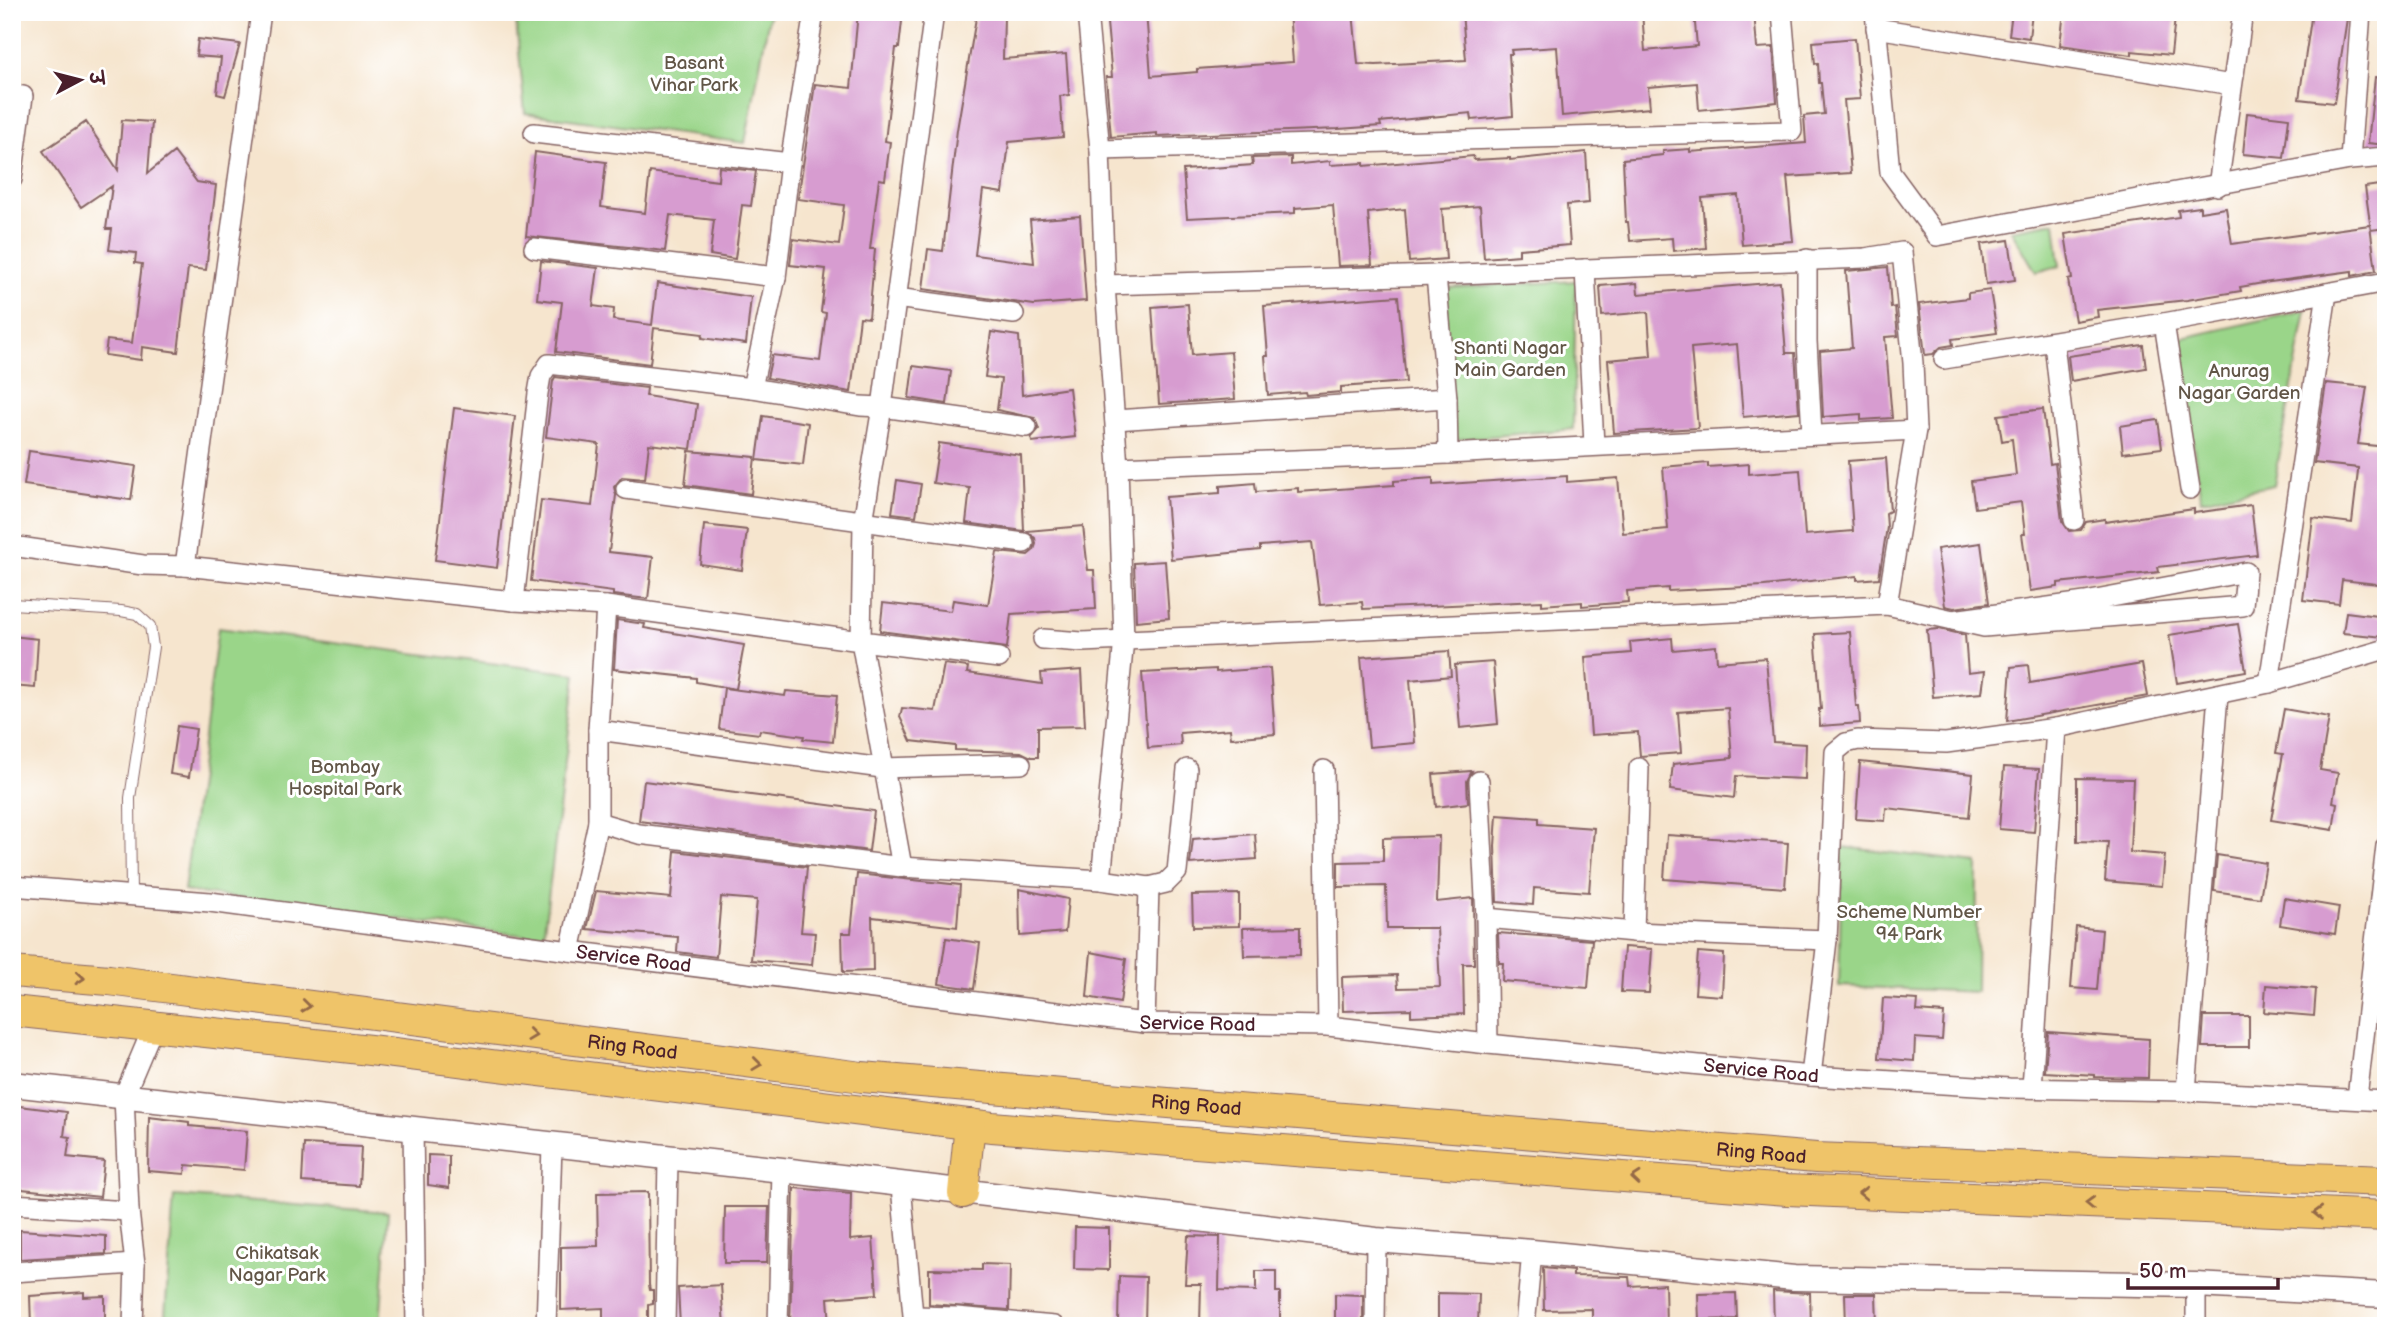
<svg xmlns="http://www.w3.org/2000/svg" width="2398" height="1338" font-family="'Balsamiq Sans','Playpen Sans Deva',sans-serif">
<style>
.green{fill:#9ad589;stroke:#727a5a;stroke-width:2}
.building{fill:#d79cd0}
.lines{fill:none;stroke-linecap:round;stroke-linejoin:round}
.service-casing{stroke:#866464;stroke-width:12}
.minor-casing{stroke:#866464;stroke-width:22}
.tertiary-casing{stroke:#866464;stroke-width:27}
.primary-casing{stroke:#866464;stroke-width:32}
.service{stroke:#fff;stroke-width:10}
.minor{stroke:#fff;stroke-width:19}
.tertiary{stroke:#fff;stroke-width:24}
.primary{stroke:#efc469;stroke-width:30}
.oneway{stroke:#946947}
.labels{text-anchor:middle;dominant-baseline:central;stroke-width:6;stroke-linejoin:round;paint-order:stroke}
.park-label{font-size:19px;fill:#625647;stroke:#fff}
.street-label{font-size:19px;fill:#4a1f2b;stroke:#fff}
</style>
<rect width="100%" height="100%" fill="#fff"/>
<filter id="ink" filterUnits="userSpaceOnUse"><feTurbulence type="fractalNoise" baseFrequency=".0143" numOctaves="2"/><feDisplacementMap in="SourceGraphic" scale="14" xChannelSelector="R" yChannelSelector="G"/><feConvolveMatrix kernelMatrix="1 2 1 2 8 2 1 2 1" color-interpolation-filters="sRGB"/></filter>
<filter id="wash" filterUnits="userSpaceOnUse"><feTurbulence type="fractalNoise" baseFrequency=".00686" numOctaves="4" result="noise"/><feDisplacementMap in="SourceGraphic" scale="28" xChannelSelector="R" yChannelSelector="G"/><feGaussianBlur stdDeviation="1.57" result="paint"/><feColorMatrix in="noise" values="0 0 0 0 0 0 0 0 0 0 0 0 0 0 0 0 0 1.4 0 .05"/><feComposite in="paint" operator="in"/></filter>
<g filter="url(#wash)">
<rect width="100%" height="100%" fill="#f6e5ce"/>
<path class="green" d="M515,12H770L745,143L525,113Z
M2055,222L2060,266L2036,272L2011,230Z
M1576,281L1573,429L1449,440L1443,288Z
M2306,310L2274,485L2201,500L2178,339Z
M218,628L576,674L543,938L184,891Z
M1842,847L1977,863L1976,992L1839,986Z
M174,1196L388,1212L380,1326H293L165,1316Z"/>
<g id="blocks">
<path class="building" d="M858,12H903L899,48H896L885,141L890,142L885,180L879,179L870,249H875L869,318L860,317L851,392L767,378L772,355L820,361L826,313L821,312L826,269L790,265L793,239L839,245L844,205L798,199L815,84L851,88Z
M977,12L1004,16L1003,59L1066,54L1069,95L1060,96L1063,137L1009,142L1003,193L983,190L975,255L1034,263L1030,220L1080,216L1086,301L1034,305L923,289L928,249L943,251L957,130Z
M1106,12H1146L1151,76L1197,72V69L1293,62L1289,12H1353L1358,64L1376,65L1466,60L1462,12H1642L1645,51L1697,46L1694,12H1754L1757,48L1773,47L1777,102L1699,110L1697,83L1648,87L1650,108L1562,116L1557,47L1511,50L1512,54H1509L1513,116L1472,120L1471,113L1380,122L1381,126L1338,129L1157,136V133L1111,137L1106,77H1112Z
M2012,12H2032L2029,38L2009,35Z
M2064,12H2134L2175,17L2171,55L2132,51V55L2060,45Z
M2312,12H2348L2334,103L2299,99Z
M1855,38L1860,99L1844,100L1851,173L1787,177L1793,241L1742,245L1738,195L1702,198L1706,248L1673,251L1672,238L1630,241L1628,222H1626L1623,159L1663,155V151L1690,149V152L1806,143L1804,116L1824,114L1821,83H1819L1818,63L1815,64L1813,42Z
M198,39L240,44L225,96L217,94L221,58L196,56Z
M2375,77L2386,78V145L2368,143Z
M2247,113L2289,118L2284,158L2243,154Z
M122,120L152,122L148,173L174,152L197,182L216,185L206,270L188,268L178,352L142,347L141,360L105,355L107,340L132,343L142,264L135,263L136,253L109,250L112,229H106L112,186L81,207L43,151L86,122L118,170Z
M535,152L606,162L601,207L645,213L650,172L718,181L719,167L756,171L751,206L742,205L735,259L710,255L714,220L670,215L665,251L526,236Z
M1586,152L1589,203L1567,205L1570,245L1519,249V255L1484,258L1480,206L1442,209L1446,259L1409,262L1405,209L1368,213L1372,265L1338,266L1333,205L1295,208V213L1187,218L1183,170L1253,165L1252,158L1291,157V165L1330,161V165L1364,163V166L1473,156L1474,160L1510,158V160Z
M2386,184V228L2371,230L2365,187Z
M2200,207V212L2226,208L2232,244L2370,225L2376,271L2352,276V271L2263,283L2240,287L2241,291L2187,300L2097,310L2098,317L2075,321L2068,280L2072,279L2065,234L2179,217L2178,210Z
M2009,240L2015,280L1986,284L1981,244Z
M541,261L598,268L593,306L614,309L613,320L652,325L657,283L751,297L746,344L702,338L703,334L654,328L650,364L556,352L562,302L537,299Z
M1888,267L1891,308L1895,307L1898,336L1885,337L1892,418L1861,420V414L1823,417L1820,351L1852,348L1846,271Z
M1780,282L1786,353H1795L1799,412L1743,417L1737,344L1691,348L1698,428L1614,433L1608,360L1651,356L1648,312L1602,316L1600,286L1637,283L1638,294Z
M1990,290L1997,333L1952,339L1953,345L1941,347L1933,354L1925,355L1919,304L1968,298V293Z
M1398,296L1406,382L1341,387V392L1306,395L1305,392L1268,395L1265,356H1268L1264,306Z
M1188,304L1192,355L1231,352L1235,399L1159,404L1152,307Z
M991,332L1019,336L1022,395L1069,388L1075,437L1032,442L1031,438L1039,429L1035,418L997,410L1001,379L985,377Z
M2143,345L2146,368L2071,381L2068,356Z
M913,366L951,371L947,404L909,398Z
M555,377L647,388L646,396L697,404L691,449L649,444L645,479L622,477L614,487L616,495L609,552L653,557L648,599L613,595V592L531,581L541,500L592,506L599,444L546,437L553,381Z
M2326,383L2367,387L2358,444L2386,447V585L2342,580L2339,604L2303,600L2313,518L2352,523L2358,471V468L2314,463Z
M454,408L515,416L497,568L435,560Z
M2043,409L2050,464L2055,463L2062,521L2069,531L2081,530L2086,522L2105,519V522L2194,509V513L2251,505L2257,555L2158,567L2159,572L2058,583V587L2030,591L2022,534H2025L2021,502L1975,508L1971,481L2016,475L2012,439L2002,441L1998,415Z
M763,416L808,423L803,465L757,460Z
M2158,420L2162,448L2123,453L2120,426Z
M939,443L1021,455L1024,531L966,523L970,488L933,483Z
M29,451L136,466L131,500L24,485Z
M689,451L755,457L751,494L685,485Z
M1886,458L1890,511L1886,513L1887,527L1879,578L1857,580V576L1764,586L1668,591V588L1627,591L1628,602L1582,606V602L1542,605V601L1363,609L1362,602L1320,605L1312,542L1260,546V550L1171,559L1166,497L1220,493V486L1255,483L1256,492L1298,488V492L1394,485V481L1433,478V485L1567,476V482L1618,478L1623,533L1668,529L1663,467L1708,463V467L1749,464V474L1800,470L1805,535L1853,531L1848,461Z
M897,480L921,484L916,516L892,513Z
M704,525L747,530L742,570L700,564Z
M1083,526L1088,570H1094L1096,609L1011,614L1007,648L880,631L883,603L951,611L953,600L988,605L997,552L1028,555L1034,550L1036,544L1035,538L1027,531Z
M1981,543L1989,603L1954,608L1945,606L1937,549Z
M1165,561L1169,618L1136,621L1134,563Z
M2346,612L2386,617L2384,637L2343,633Z
M617,620L645,624L644,628L744,645L736,689L696,682V678L614,669Z
M2238,624L2246,671L2177,683L2169,635Z
M1939,629L1965,635L1968,673L1985,671L1982,693L1933,697L1927,630Z
M1850,632L1856,706H1859L1860,723L1820,726L1819,709H1821L1815,634Z
M12,636L38,639L35,688L12,686Z
M1672,638L1673,650L1716,646L1717,662L1766,658L1773,742L1806,744L1805,779L1736,776L1734,798L1670,790L1673,764L1732,758L1728,708L1678,712L1681,753L1640,756L1638,732L1591,735L1585,657L1631,653L1630,642Z
M1449,651L1451,676L1410,680L1415,743L1369,747L1361,657Z
M1493,662L1498,724L1460,728L1455,665Z
M944,664L968,667L967,673L1042,684L1041,673L1082,670L1085,726L1038,727V757H1031L1021,752L955,750V746L911,741L900,717L902,708L935,711Z
M2142,664L2148,696L2007,721L2011,667L2028,665L2030,683Z
M1270,668L1275,734L1231,738L1230,729L1180,733L1181,745L1148,748L1142,673L1216,669V672Z
M724,688L785,696L786,691L837,695L833,742L803,739L804,736L760,730L759,734L719,729Z
M2284,709L2329,717L2320,770L2338,773L2333,802L2337,803L2333,830L2271,820L2283,754L2276,753Z
M177,726L196,729L189,777L170,774Z
M1860,762L1973,774L1969,817L1886,808L1885,821L1856,819Z
M2004,767L2039,769L2034,832L1999,829Z
M1472,771L1467,781L1468,803L1436,807L1433,774Z
M2077,778L2133,779L2130,852L2165,855L2162,886L2105,881L2108,842L2077,841Z
M644,781L874,811L869,851L639,821Z
M1497,815L1539,818V824L1594,828L1589,892L1534,888L1533,905L1497,902L1495,846Z
M1255,834L1257,859L1190,864L1193,839Z
M1667,835L1788,843L1785,888L1664,879Z
M1439,836L1437,902L1473,898L1474,964H1463L1464,1014L1411,1016V1009L1343,1011L1342,977L1397,975L1398,988L1440,987L1437,928H1387L1386,886L1338,887V862L1383,861V838Z
M675,851L807,867L801,932L815,933L812,965L751,960L757,900L721,897L716,957L677,952L678,937L587,929L596,891L671,898Z
M2217,855L2266,863L2260,898L2214,891Z
M857,874L960,885L957,927L872,917L873,971L843,972L842,933H851Z
M1019,889L1068,899L1065,932L1020,936Z
M1239,894V926L1193,927L1192,895Z
M2284,898L2339,907L2335,934L2280,925Z
M1300,927V955L1244,956L1243,928Z
M2076,927L2102,930L2097,990L2071,988Z
M1498,933L1592,940L1588,988L1502,981L1503,963H1499Z
M946,938L980,943L974,989L939,984Z
M1624,947L1652,949L1649,993L1621,992Z
M1091,952L1126,959L1120,1003L1087,997Z
M1698,952L1724,954L1722,996L1695,994Z
M2266,985L2316,989L2314,1016L2264,1012Z
M1883,998L1918,1000L1917,1011L1944,1013L1942,1040L1915,1038L1914,1061L1879,1058Z
M2204,1016H2249V1047H2202Z
M2048,1032L2149,1039L2148,1078L2095,1077V1075L2045,1072Z
M12,1105L67,1112L64,1136L70,1137L67,1157L104,1161L100,1197L12,1188Z
M149,1117L189,1122V1126L247,1131L244,1170L186,1165L185,1174L148,1171Z
M304,1144L361,1147L359,1186L302,1182Z
M428,1155L449,1156V1188L428,1185Z
M794,1188L851,1193L850,1240L873,1238L877,1294L828,1298L830,1325L790,1326Z
M648,1192L649,1285L650,1290H653V1304L648,1305V1325L603,1326V1308L561,1310V1247L598,1246L597,1193Z
M725,1207H769L767,1263H724Z
M1075,1227L1109,1228V1270L1074,1269Z
M20,1230L106,1236V1254L20,1259Z
M1188,1236L1220,1237L1219,1290L1256,1291V1271H1276V1292H1280V1326H1200L1201,1284H1185Z
M982,1264L1010,1265L1009,1310L929,1304V1269L982,1270Z
M1543,1268L1573,1271V1276L1629,1277L1630,1286L1665,1284L1666,1326H1592V1309L1544,1310Z
M1119,1276L1146,1277L1145,1325H1118Z
M721,1285L724,1326H680L678,1288Z
M1773,1291L1810,1293L1811,1326H1774Z
M84,1292V1297L105,1296V1326H31L30,1296Z
M1438,1293L1479,1294L1478,1326H1438Z
M1736,1293L1737,1319L1699,1320L1698,1294Z
M1335,1294L1363,1295V1326H1335Z
M1845,1294H1876L1877,1326H1846Z"/>
</g>
</g>
<g filter="url(#ink)">
<use href="#blocks" fill-opacity="0" stroke="#866464" stroke-width="2"/>
<g class="lines">
<defs>
<path id="service" d="M12,604L121,611L137,614L150,626L153,647L130,798L131,895"/>
<g id="minor">
<path d="M934,12L882,407L863,522L861,641L999,658"/>
<path d="M1087,12L1100,150L1105,285L1118,467L1124,639L1101,880"/>
<path d="M1875,12L1890,172L1937,236L2350,160L2386,157"/>
<path d="M1876,28L2232,85"/>
<path d="M12,95L23,96L12,179"/>
<path d="M534,133L790,163"/>
<path d="M1100,150L1792,131L1782,12"/>
<path d="M2350,160L2361,12"/>
<path d="M2218,186L2243,12"/>
<path d="M534,248L776,277"/>
<path d="M1807,259V341L1812,435"/>
<path d="M1585,269L1594,445"/>
<path d="M1105,285L1436,275L1865,258L1902,252L1913,363L1916,430L1887,605"/>
<path d="M896,298L1014,314"/>
<path d="M2164,323L2190,489"/>
<path d="M2054,343L2074,520"/>
<path d="M1944,359L2164,323L2386,282"/>
<path d="M752,388L776,277L790,163L814,12"/>
<path d="M1447,398L1448,454"/>
<path d="M1115,420L1447,398L1436,275"/>
<path d="M1118,467L1448,454L1916,430"/>
<path d="M626,489L1024,543"/>
<path d="M12,546L143,565L185,566L514,601L606,606L861,641L902,867L1101,880L1149,887L1145,1023"/>
<path d="M185,566L261,12"/>
<path d="M2246,572L2243,606L1984,627L1953,620L2085,602Z"/>
<path d="M514,601L538,393L541,376L549,364L752,388L860,406L882,407L1027,427"/>
<path d="M1043,639L1082,642L1887,605L1953,620"/>
<path d="M2269,683L2327,293"/>
<path d="M598,730L882,768L1021,764"/>
<path d="M1324,770L1328,1026"/>
<path d="M1479,781L1486,918"/>
<path d="M598,822L639,834L902,867"/>
<path id="s1" d="M12,886L210,902L570,951L1145,1023L1328,1026L1488,1044L1811,1076L2009,1088L2186,1091L2386,1101"/>
<path d="M1149,887L1166,883L1177,872L1187,769"/>
<path d="M1634,932L1639,768"/>
<path d="M570,951L598,822V730L606,606"/>
<path d="M1488,1044L1486,918L1634,932L1827,940"/>
<path d="M1811,1076L1827,940L1835,752L1846,743L1858,740L1946,743L2056,728"/>
<path d="M2032,1088L2056,728L2269,683L2386,649"/>
<path d="M2186,1091L2218,695"/>
<path d="M2357,1098L2386,846"/>
<path d="M413,1128L416,1326"/>
<path d="M901,1186L914,1326"/>
<path d="M12,1204L129,1211"/>
<path d="M12,1272L135,1264"/>
<path d="M914,1316L957,1317L1054,1326"/>
<path d="M133,1326L135,1264L129,1211L124,1096L154,1025"/>
<path d="M546,1326L552,1146"/>
<path d="M665,1326L668,1159"/>
<path d="M778,1326L782,1170"/>
<path d="M1375,1326L1376,1240"/>
<path d="M1525,1326L1532,1252"/>
<path d="M2196,1326V1285"/>
</g>
<path id="tertiary" d="M12,1084L782,1170L1376,1240L1532,1252L1794,1278L2196,1285L2386,1295"/>
<g id="primary">
<path id="s2" d="M12,972L109,980L862,1077L1816,1158L2386,1181"/>
<path d="M12,1011L370,1050L992,1127L1787,1190L2386,1216"/>
<path d="M963,1193L970,1124"/>
</g>
</defs>
<use href="#service" class="service-casing"/>
<use href="#minor" class="minor-casing"/>
<use href="#tertiary" class="tertiary-casing"/>
<use href="#primary" class="primary-casing"/>
<use href="#service" class="service"/>
<use href="#minor" class="minor"/>
<use href="#tertiary" class="tertiary"/>
<use href="#primary" class="primary"/>
</g>
<defs><path id="oneway-chevron" d="M-2-3.5L2.5 0L-2 3.5" fill="none" stroke-width="1.6" stroke-linecap="round" stroke-linejoin="round" transform="scale(1.75)"/></defs>
<g class="oneway">
<use href="#oneway-chevron" transform="translate(80 978) rotate(5)"/>
<use href="#oneway-chevron" transform="translate(306 1006) rotate(7)"/>
<use href="#oneway-chevron" transform="translate(532 1035) rotate(7)"/>
<use href="#oneway-chevron" transform="translate(757 1064) rotate(7)"/>
<use href="#oneway-chevron" transform="translate(1636 1178) rotate(-175)"/>
<use href="#oneway-chevron" transform="translate(1863 1193) rotate(-178)"/>
<use href="#oneway-chevron" transform="translate(2090 1203) rotate(-178)"/>
<use href="#oneway-chevron" transform="translate(2318 1213) rotate(-178)"/>
</g>
</g>
<g class="labels">
<g class="park-label">
<text x="694" y="63">Basant<tspan x="694" dy="22">Vihar Park</tspan></text>
<text x="1510" y="348">Shanti Nagar<tspan x="1510" dy="22">Main Garden</tspan></text>
<text x="2239" y="371">Anurag<tspan x="2239" dy="22">Nagar Garden</tspan></text>
<text x="345" y="767">Bombay<tspan x="345" dy="22">Hospital Park</tspan></text>
<text x="1909" y="912">Scheme Number<tspan x="1909" dy="22">94 Park</tspan></text>
<text x="277" y="1253">Chikatsak<tspan x="277" dy="22">Nagar Park</tspan></text>
</g>
<g class="street-label">
<text stroke="none"><textPath href="#s1" startOffset="626">Service Road</textPath></text>
<text stroke="none"><textPath href="#s1" startOffset="1194">Service Road</textPath></text>
<text stroke="none"><textPath href="#s2" startOffset="625">Ring Road</textPath></text>
<text stroke="none"><textPath href="#s1" startOffset="1760">Service Road</textPath></text>
<text stroke="none"><textPath href="#s2" startOffset="1192">Ring Road</textPath></text>
<text stroke="none"><textPath href="#s2" startOffset="1759">Ring Road</textPath></text>
</g>
</g>
<rect width="2398" height="1338" fill="none" stroke="#fff" stroke-width="42"/>
<g transform="translate(80 80) rotate(83)" stroke="#ffffff" stroke-width="5" paint-order="stroke">
<path d="M0-5L12 26L0 18L-12 26Z" fill="#4a1f2b"/>
<text y="-10" font-size="19" font-weight="bold" text-anchor="middle" fill="#4a1f2b">उ</text>
</g>
<path d="M2128 1278v10h150v-10" fill="none" stroke="#4a1f2b" stroke-width="3.5"/>
<text x="2139" y="1278" font-size="21" fill="#4a1f2b" stroke="#ffffff" stroke-width="5" paint-order="stroke">50 m</text>
</svg>
